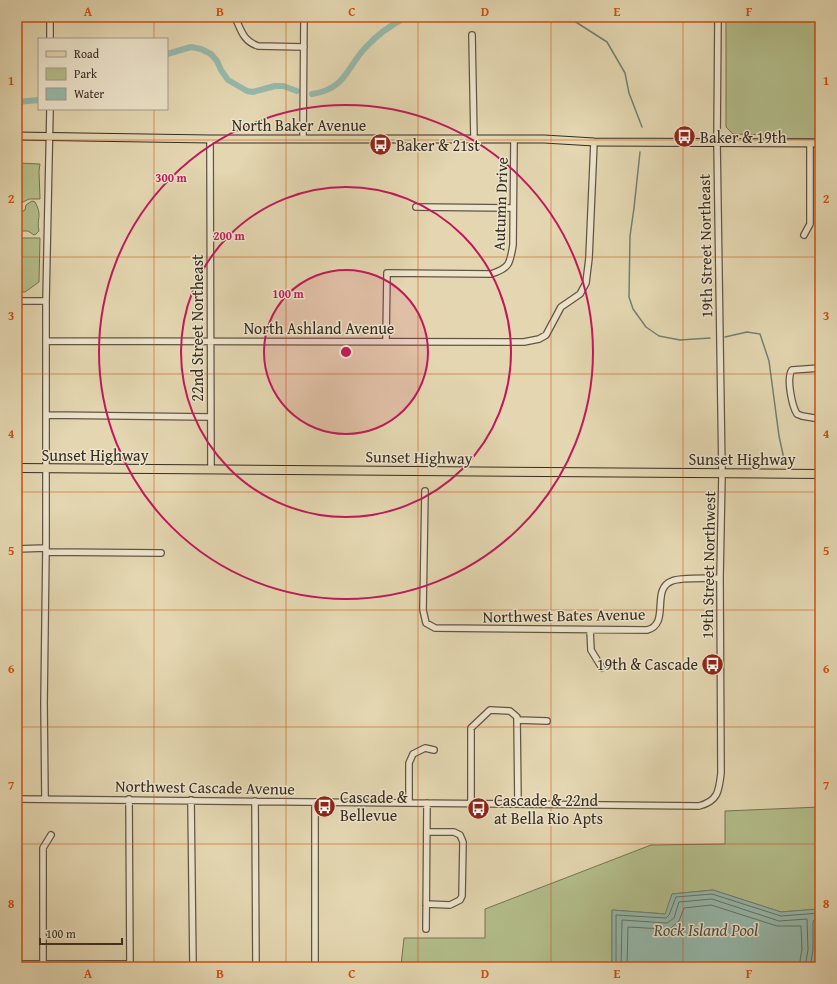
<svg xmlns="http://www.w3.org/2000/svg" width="837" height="984" font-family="'Gentium Book Plus',serif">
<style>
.green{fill:#b3be8b;stroke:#747556}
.water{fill:#95b9ac;stroke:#6f8174}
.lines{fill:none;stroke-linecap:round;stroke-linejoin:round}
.shore{stroke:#667266;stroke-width:1}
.stream{stroke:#6f8174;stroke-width:1.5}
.canal{stroke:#95b9ac;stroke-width:6}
.minor-casing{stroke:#615645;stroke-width:8}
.major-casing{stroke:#362c21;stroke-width:9}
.highway-casing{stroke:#362c21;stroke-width:10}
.minor{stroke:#ede4cc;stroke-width:5.5}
.major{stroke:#e3d6b0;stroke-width:7}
.highway{stroke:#e3d6b0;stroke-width:8}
.grid{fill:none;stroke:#cd520f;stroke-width:1;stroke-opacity:0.55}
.ring{fill:none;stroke:#c2185b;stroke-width:2}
.labels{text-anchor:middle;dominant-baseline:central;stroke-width:3;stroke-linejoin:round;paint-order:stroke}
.street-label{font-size:16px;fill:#362c21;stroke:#ede4cc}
.poi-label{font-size:16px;fill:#362c21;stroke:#ede4cc;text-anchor:start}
.water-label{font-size:17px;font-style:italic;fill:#4e4f44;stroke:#ede4cc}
.centre{fill:#c2185b;stroke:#ede4cc;stroke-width:2}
.ring-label{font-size:12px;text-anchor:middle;font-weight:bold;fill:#c2185b;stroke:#ede4cc;stroke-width:3;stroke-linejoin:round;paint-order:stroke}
.neatline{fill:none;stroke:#cd520f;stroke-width:1.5}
.grid-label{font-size:13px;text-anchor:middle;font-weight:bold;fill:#cd520f}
</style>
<rect width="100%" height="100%" fill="#e3d6b0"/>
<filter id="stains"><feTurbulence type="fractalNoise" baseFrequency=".005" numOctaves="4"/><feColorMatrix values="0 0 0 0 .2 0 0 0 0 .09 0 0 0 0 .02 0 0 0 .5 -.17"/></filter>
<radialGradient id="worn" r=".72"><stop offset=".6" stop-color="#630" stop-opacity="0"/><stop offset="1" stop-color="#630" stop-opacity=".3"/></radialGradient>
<path class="green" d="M726,17H820V139H780L771,135L733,134L726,127Z
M17,163L40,164L39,171L40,199H29L17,205Z
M32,201L35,202C43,216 36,219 39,231L36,234L34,235L28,231H21L17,234V212H21L25,210L26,205Z
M17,238H40L39,282L25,292H17Z
M820,807V908L819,909L781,912L713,890L672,894L666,914L612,910V967H398L401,965L404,938H485V909L651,845L725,844V811Z
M817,921H820V967H814L817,950Z"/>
<path class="water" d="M713,890L781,912L819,909L820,908V921H817V950L814,967H612V910L665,914L672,894Z"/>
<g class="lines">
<path class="shore" d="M616,967V915L666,918L669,915L676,897L712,894L781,916L820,913
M621,967L622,920L667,923L674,918L679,902L712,899L779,921L807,919L808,950L805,967
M627,967L628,927L664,929L671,928L679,921L684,908L711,905L777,926H801L802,949L799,967
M810,967L813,950V921L816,918L820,917"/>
<path class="stream" d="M568,17L607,42L625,73L629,93L642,127
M640,152L634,208L630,236L629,297L633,309L646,327L659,336L680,340L710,338
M725,337L747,332L760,334L769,361L779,436L784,459"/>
<path class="canal" d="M167,54L191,47L201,49L211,54L217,61L221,70L228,80L247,91L253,92L275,86H283L297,91
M312,94C346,89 346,68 366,47C377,35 391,25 406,17
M17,102L39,100"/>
<defs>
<path id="minor" d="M235,17C241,30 243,41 258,46L304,47
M472,35L474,139
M50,39V17
M210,139L211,470
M303,139L304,17
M416,207L513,208
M804,235L810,224V143
M17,301H46
M47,341L524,342L539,339L546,335L561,307L580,294L586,283L589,258L594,142
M386,341L387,273L491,274C510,268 510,263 513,245L514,140
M820,368L792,370C786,378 792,406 797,414L802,416L820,419
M47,415L210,417
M425,491L423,610L426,623L435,628L647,630C671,624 650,589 672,581C682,577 708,579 720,578
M17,549L46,548
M46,552L161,553
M590,630L591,650L602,668
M517,720L547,721
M17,799L699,806C718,801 719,791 721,773L720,578L722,474L717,142L718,17
M45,799L44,703L46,548V301L50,109
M129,799L130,967
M191,800L193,967
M255,801L256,967
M315,802V967
M409,803V763L413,754L425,748L434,750
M471,803V728L490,710L510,711L517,717L518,804
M426,904L450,905L460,900L462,896L463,842L460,835L454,832H427
M426,929L427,803
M17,964H130
M43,964V848L51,835"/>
<path id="major" d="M17,136L210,139H544L594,142L820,143"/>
<path id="highway" d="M17,468L820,474"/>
</defs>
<use href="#minor" class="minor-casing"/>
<use href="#major" class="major-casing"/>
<use href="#highway" class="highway-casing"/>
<use href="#minor" class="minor"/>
<use href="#major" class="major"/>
<use href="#highway" class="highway"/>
</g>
<path class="grid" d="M154,17V39M286,17V967M418,17V967M551,17V967M683,17V967M154,109V967M17,140H820M17,257H820M17,374H820M17,492H820M17,610H820M17,727H820M17,844H820"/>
<circle cx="346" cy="352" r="82" fill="#c2185b" fill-opacity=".12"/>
<g class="ring">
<circle cx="346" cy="352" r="82"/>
<circle cx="346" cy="352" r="165"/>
<circle cx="346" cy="352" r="247"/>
</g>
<defs>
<symbol id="bus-disc" viewBox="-11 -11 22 22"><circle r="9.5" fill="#8f2418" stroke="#ede4cc"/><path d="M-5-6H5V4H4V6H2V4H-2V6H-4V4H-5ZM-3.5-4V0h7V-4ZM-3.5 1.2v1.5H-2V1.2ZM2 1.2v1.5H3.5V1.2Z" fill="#fff"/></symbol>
</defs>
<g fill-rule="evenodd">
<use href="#bus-disc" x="672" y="124" width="25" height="25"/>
<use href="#bus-disc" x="368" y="132" width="25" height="25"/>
<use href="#bus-disc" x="700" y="652" width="25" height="25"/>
<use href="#bus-disc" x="312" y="794" width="25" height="25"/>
<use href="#bus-disc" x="466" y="796" width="25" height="25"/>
</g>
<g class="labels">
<g class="street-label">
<text x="299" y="125">North Baker Avenue</text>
<text transform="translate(500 204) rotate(-88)">Autumn Drive</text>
<text transform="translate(705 246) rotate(-91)">19th Street Northeast</text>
<text transform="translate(197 328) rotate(-90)">22nd Street Northeast</text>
<text x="319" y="328">North Ashland Avenue</text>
<text x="95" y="455">Sunset Highway</text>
<text transform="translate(419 457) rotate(1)">Sunset Highway</text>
<text x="742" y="459">Sunset Highway</text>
<text transform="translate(708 565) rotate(-89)">19th Street Northwest</text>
<text transform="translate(564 615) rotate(-1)">Northwest Bates Avenue</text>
<text transform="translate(205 787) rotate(1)">Northwest Cascade Avenue</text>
</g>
<g class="poi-label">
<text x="700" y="137">Baker &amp; 19th</text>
<text x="396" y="145">Baker &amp; 21st</text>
<text x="698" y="664" text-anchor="end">19th &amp; Cascade</text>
<text x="340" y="797">Cascade &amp;<tspan x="340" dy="18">Bellevue</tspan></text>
<text x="494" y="800">Cascade &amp; 22nd<tspan x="494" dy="18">at Bella Rio Apts</tspan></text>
</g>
<g class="water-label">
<text x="706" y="929">Rock Island Pool</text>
</g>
</g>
<circle cx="346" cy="352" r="6" class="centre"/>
<g class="ring-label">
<text x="171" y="182">300 m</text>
<text x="229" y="240">200 m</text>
<text x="288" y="298">100 m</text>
</g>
<rect width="837" height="984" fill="none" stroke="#e3d6b0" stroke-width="44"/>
<rect x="38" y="38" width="130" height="72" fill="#ede4cc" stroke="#a49a88"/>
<rect x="46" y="51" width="20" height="6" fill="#e3d6b0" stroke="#a49a88"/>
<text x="74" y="58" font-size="12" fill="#362c21">Road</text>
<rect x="46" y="68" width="20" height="12" fill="#b3be8b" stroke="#a49a88"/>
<text x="74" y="78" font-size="12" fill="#362c21">Park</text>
<rect x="46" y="88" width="20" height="12" fill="#95b9ac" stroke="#a49a88"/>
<text x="74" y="98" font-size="12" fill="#362c21">Water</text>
<path d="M40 938v6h82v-6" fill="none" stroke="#362c21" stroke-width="2"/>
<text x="46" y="938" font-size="12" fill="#362c21" stroke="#ede4cc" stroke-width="3" paint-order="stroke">100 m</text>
<rect x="22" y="22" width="793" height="940" class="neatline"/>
<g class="grid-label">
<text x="88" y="16">A</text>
<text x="220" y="16">B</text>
<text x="352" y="16">C</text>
<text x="485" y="16">D</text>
<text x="617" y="16">E</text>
<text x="749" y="16">F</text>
<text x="11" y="85">1</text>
<text x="826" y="85">1</text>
<text x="11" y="203">2</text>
<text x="826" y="203">2</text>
<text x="11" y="320">3</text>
<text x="826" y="320">3</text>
<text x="11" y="438">4</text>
<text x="826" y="438">4</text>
<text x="11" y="555">5</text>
<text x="826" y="555">5</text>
<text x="11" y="673">6</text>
<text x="826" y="673">6</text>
<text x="11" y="790">7</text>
<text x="826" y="790">7</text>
<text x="11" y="908">8</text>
<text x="826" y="908">8</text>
<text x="88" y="978">A</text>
<text x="220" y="978">B</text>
<text x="352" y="978">C</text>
<text x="485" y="978">D</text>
<text x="617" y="978">E</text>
<text x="749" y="978">F</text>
</g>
<rect width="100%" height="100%" filter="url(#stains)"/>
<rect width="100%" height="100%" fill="url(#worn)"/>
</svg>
